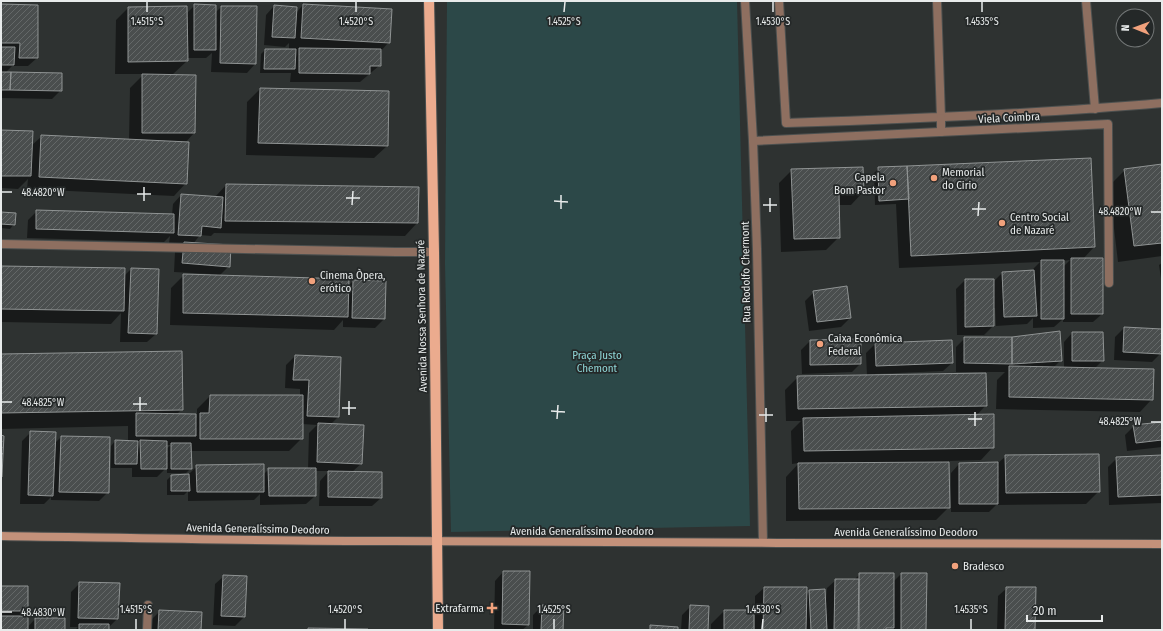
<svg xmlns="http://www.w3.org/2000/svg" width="1163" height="631" font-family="'Fira Sans Condensed',sans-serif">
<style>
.park{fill:#2c4848}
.shadow{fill:#0007;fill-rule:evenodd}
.building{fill:url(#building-hatch);stroke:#909494}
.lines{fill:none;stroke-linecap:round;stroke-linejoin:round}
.lane-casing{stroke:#4c504f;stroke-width:10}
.street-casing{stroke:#4c504f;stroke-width:10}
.secondary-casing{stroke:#4c504f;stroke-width:10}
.primary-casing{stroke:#4c504f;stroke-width:12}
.lane{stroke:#8e6f60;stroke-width:8}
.street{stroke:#8e6f60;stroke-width:8}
.secondary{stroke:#c3917a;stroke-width:8}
.primary{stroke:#ebab8e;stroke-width:10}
.ticks{fill:none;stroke:#e8ebeb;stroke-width:1.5}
.poi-dot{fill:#f1a17c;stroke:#242828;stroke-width:1.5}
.labels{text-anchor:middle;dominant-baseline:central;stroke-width:3.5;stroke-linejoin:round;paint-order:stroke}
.street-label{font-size:11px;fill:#e8ebeb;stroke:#242828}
.poi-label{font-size:11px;fill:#e8ebeb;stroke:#242828;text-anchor:start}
.park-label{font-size:11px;fill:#8ed4d5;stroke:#242828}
.ticks-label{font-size:10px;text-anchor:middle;fill:#e8ebeb;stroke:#242828;stroke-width:3.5;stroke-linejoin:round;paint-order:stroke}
</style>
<defs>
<pattern id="building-hatch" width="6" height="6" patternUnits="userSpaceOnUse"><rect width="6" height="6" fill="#4a4e4e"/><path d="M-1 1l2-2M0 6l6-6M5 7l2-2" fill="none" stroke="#646868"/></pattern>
</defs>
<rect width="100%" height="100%" fill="#2e3231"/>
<path class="park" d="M447,1H737L750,526L451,532L445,264Z"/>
<path class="shadow" d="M1,5L37,58L28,66H12L5,73L61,90L52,99L1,98Z
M195,5L215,13L221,7L255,64L247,73L211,72L212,53L206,58H186L187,61L172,75L195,76L194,133L185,143L186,183L174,196L27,189L28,179L18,189L1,188V131L31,146L42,136L129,140L130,88L144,74H115L116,20L128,8L186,14Z
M303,5L389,42L380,52V65L360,82H290L291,73H260L261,54L265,50H289V43L285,47L264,45L266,15L274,6L296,13Z
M260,89L387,146L374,158L246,155L247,102Z
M1090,159L1094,247L1083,259L1102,314L1093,322H1063V319L1054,327L1033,328V318L1027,324L996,326L995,308H993V326L984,335H957L956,289L965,280L993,282L1002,273L1033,271V269L1040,262L899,268L896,204L875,205L874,173L879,168ZM1070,260L1063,267V261Z
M1162,165V256L1118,262L1109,186L1125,170Z
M792,170L863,192L851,205H838L839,237L826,250L781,252L779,183Z
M226,185L418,188L417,223L405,236L214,233L211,236L200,235L193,244L229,266L219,276L347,287L353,281L384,319L375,328L343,327V320L334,330L170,325L171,288L184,275L210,276V274L174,272L175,252L183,244L169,243L170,236L164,242L27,238L28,220L37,211L172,215L173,204L181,195L215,197Z
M1,213L14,224L10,229L1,228Z
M1162,263V285L1159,265Z
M1,267L124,276L131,269L156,334L147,342H120L121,313L111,324L1,322Z
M814,292L850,318L841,327L809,331L805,301Z
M1124,328L1161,353L1152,362L1114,360L1115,337Z
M1072,333L1103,360L1094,369L1152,399L1140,412L996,409L997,380L1005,372H956V347L965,338L1061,360L1053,368H1064V342Z
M810,341L860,364L852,372L802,374L801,350Z
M875,344L952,363L943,371L875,374V376L986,405L976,416L993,447L981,460L948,461L949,507L936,520L786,521V477L799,463L792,464L791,431L801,421H786L785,390L798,377L867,376L866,353Z
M1,355L182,409L176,415L195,420L197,417V409L210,396H300V389L285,388L286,365L295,356L340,358L338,417L330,425L362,463L352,472L381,498L372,506H319L320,481L329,471H315V496L306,504L260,505V494L254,500L188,501V491L184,495H167V480L171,476L188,475L197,466L263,475L269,469H308L309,433L317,425L302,424V438L289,451H190L191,468L186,473H167V467L157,477H132V468H111V446L115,441L128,442V426L1,429ZM166,445H171L166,449Z
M1162,423V447L1127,451L1125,435L1134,426Z
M31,432L54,444L61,437L108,492L99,501L51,500V497L44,504H20L22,441Z
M1006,456L1099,491L1086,504L996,505L989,512H951V473L959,464L998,463Z
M1162,456V503L1109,505L1108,467L1117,458Z
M503,572L528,625L522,630H494L495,581Z
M860,574L893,582L901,574L925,630H892V629L891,630H755V596L764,588L805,596L810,591L826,600L827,588L836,580H854Z
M224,576L246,577L244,617L235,626L213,625L215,584Z
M80,583L119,584L117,619L108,628V630H75L78,627H70L71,592Z
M1,587L27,610L21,617L27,628L35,619L64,630H1Z
M1007,588L1034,630H997L998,596Z
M542,606L562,630H533V615Z
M691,606L707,630H681L682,615Z
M160,611L200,630H150L151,620Z
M724,611H753V630H711V624Z"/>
<path class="building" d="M1,4L38,5V58H19L20,43H1Z
M194,4L216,5V50H194Z
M303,4L392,9L390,43L301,38Z
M274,5L297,7L295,38L272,37Z
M187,6L188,61L128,62V7Z
M221,6H257L256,64L220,63Z
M1,47H15L14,65H1Z
M299,48L381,49V66H370V74L299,73Z
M265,49H296L295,69H264Z
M1,72H11L10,90H1Z
M11,72L62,73V91L10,90Z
M142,74L196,75L195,133H142Z
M260,88L389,91L388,146L258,143Z
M1,130L33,131L31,176H1Z
M41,135L189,142L187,184L39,177Z
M1091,158L1095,247L911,256L907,166Z
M1162,164V243L1134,246L1124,169Z
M907,166L909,199L879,201L878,167Z
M863,167L864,192L839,193L840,238L794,239L791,169Z
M226,184L419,187L418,223L225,221Z
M181,194L223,197L221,228L202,226L201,236L178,235Z
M36,210L174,214V233L36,229Z
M1,212L16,213L15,225L1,224Z
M184,242L231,245L230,267L182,263Z
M1071,258H1103V314H1071Z
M1041,260H1064V319H1041Z
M1,266L125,268L124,311L1,309Z
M131,268L159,269L157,334L128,333Z
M1034,270L1037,316L1004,317L1002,272Z
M183,274L349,279L348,317L183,313Z
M965,279H994V326L965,327Z
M353,280L386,281L385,319L352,318Z
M847,286L851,318L817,322L813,291Z
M1124,327L1162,329V354L1123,352Z
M1060,331L1062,361L1012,364V337Z
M1072,332H1103L1104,361H1072Z
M964,337H1012V364L964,363Z
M861,339V364L810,365V340Z
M952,340L953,363L876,366L875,343Z
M182,351L183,410L1,413V354Z
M295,355L341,357L339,417L307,416L309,380H293Z
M1009,366L1154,369L1153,400L1009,397Z
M986,373L987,406L798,409L797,376Z
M210,395H303V439H200V413H209Z
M136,413L196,414V436H136Z
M994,414V448L804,451L803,418Z
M1162,422V440L1136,443L1133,425Z
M318,423L364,425L362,464L317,462Z
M30,431L56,432L53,496L28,495Z
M1,435L4,436L3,454L1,453Z
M61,436L110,437L109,493L59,492Z
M115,440L138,441L137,464H115Z
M140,440L167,441V469H141Z
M171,443H191L192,469H171Z
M1,453L3,454L2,477H1Z
M1099,454L1100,492L1006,493L1005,455Z
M1162,455V495L1118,497L1116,457Z
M949,462L950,508L799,509L798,463Z
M998,462V504H959V463Z
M264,464V492H197L196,465Z
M268,468H316V496H269Z
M328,471L382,472V498L328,497Z
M189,474L190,491H171V475Z
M503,571H530L529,625L502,624Z
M859,573H894V628H886V630H859Z
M901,573H927L926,630H901Z
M223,575L247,576L245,617L221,616Z
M835,579H859L858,630H834Z
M79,582L120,583L118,619L78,618Z
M1,586H28V611H1Z
M764,587H807L806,630H763Z
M1006,587H1036L1035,630H1005Z
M825,589L827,630H811L809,590Z
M542,605H564L563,630H541Z
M690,605L709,606L708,630H689Z
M159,610L202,612L201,630H158Z
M724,610H754V630H724Z
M1,616H28V630H1Z
M35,618H65V630H35Z
M79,624H109V630H79Z
M650,625L678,627V630H650Z
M308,628L368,629V630H308Z"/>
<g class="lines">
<defs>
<path id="lane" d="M779,1L786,123C912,119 1037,114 1162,103
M937,1L941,118
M1086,1L1095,109
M753,141L1108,124L1109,283
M1,244L396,252H434
M147,630L148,605"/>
<path id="street" d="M745,1L753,141L757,249L763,542
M941,118V132"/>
<path id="secondary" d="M1,536C131,538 262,541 392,541C649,543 905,543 1162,544"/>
<path id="primary" d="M429,1L434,252L438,630"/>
</defs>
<use href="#lane" class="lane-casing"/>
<use href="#street" class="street-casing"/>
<use href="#secondary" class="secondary-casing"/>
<use href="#primary" class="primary-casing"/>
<use href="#lane" class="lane"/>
<use href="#street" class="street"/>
<use href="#secondary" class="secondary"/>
<use href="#primary" class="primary"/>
</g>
<path class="ticks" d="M147,12V2M356,12V2M564,12L565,2M773,12V2M982,12V2M2,192H12M137,194H151M346,198H360M144,201V187M554,201L568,202M352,205L353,191M763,205H777M561,209V195M972,209H986M770,212V198M1151,212H1161M978,216L979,202M2,402H12M133,404H147M342,408H356M140,411V397M551,411L565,412M349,415V401M759,415H773M557,419L558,405M968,419H982M766,422V408M1151,422H1161M975,426V412M2,612H12M136,629V619M345,629V619M554,629V619M762,629L763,619M971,629V619"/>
<g class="poi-dot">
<circle cx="934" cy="178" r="4"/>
<circle cx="893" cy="183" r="4"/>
<circle cx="1002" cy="223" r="4"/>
<circle cx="312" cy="281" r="4"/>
<circle cx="820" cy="344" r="4"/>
<circle cx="955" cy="566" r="4"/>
<path d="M490 602h4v4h4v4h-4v4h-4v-4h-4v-4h4z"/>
</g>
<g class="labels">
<g class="street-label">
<text transform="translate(1009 118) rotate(-3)">Viela Coimbra</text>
<text transform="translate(746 272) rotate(-91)">Rua Rodolfo Chermont</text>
<text transform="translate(422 316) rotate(-91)">Avenida Nossa Senhora de Nazaré</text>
<text transform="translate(258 529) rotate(1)">Avenida Generalíssimo Deodoro</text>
<text x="582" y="531">Avenida Generalíssimo Deodoro</text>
<text x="906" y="532">Avenida Generalíssimo Deodoro</text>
</g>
<g class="poi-label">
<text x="942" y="172">Memorial<tspan x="942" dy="13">do Cirio</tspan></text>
<text x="885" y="177" text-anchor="end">Capela<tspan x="885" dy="13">Bom Pastor</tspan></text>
<text x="1010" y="217">Centro Social<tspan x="1010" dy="13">de Nazaré</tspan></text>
<text x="320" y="275">Cinema Òpera,<tspan x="320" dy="13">erótico</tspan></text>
<text x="828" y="338">Caixa Econômica<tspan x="828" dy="13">Federal</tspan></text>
<text x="963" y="566">Bradesco</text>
<text x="484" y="608" text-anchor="end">Extrafarma</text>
</g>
<g class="park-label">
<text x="597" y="355">Praça Justo<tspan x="597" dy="13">Chemont</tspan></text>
</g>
</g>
<g class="ticks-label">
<text x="147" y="25">1.4515°S</text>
<text x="356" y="25">1.4520°S</text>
<text x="564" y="25">1.4525°S</text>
<text x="773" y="25">1.4530°S</text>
<text x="982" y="25">1.4535°S</text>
<text x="43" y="196">48.4820°W</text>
<text x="1120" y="215">48.4820°W</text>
<text x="43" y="406">48.4825°W</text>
<text x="1120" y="425">48.4825°W</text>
<text x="136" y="613">1.4515°S</text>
<text x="345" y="613">1.4520°S</text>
<text x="554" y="613">1.4525°S</text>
<text x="763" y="613">1.4530°S</text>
<text x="971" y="613">1.4535°S</text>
<text x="43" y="616">48.4830°W</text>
</g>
<rect width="1163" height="631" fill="none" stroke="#e8ebeb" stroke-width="4"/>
<g transform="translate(1135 28) rotate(271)"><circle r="19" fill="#242828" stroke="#727676"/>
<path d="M0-3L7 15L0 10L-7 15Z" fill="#f1a17c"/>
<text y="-6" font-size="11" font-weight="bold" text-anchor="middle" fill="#e8ebeb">N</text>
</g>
<path d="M1027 615v6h75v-6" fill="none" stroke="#e8ebeb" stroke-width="2"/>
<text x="1033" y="615" font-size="12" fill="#e8ebeb" stroke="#242828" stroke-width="3" paint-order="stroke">20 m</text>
</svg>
